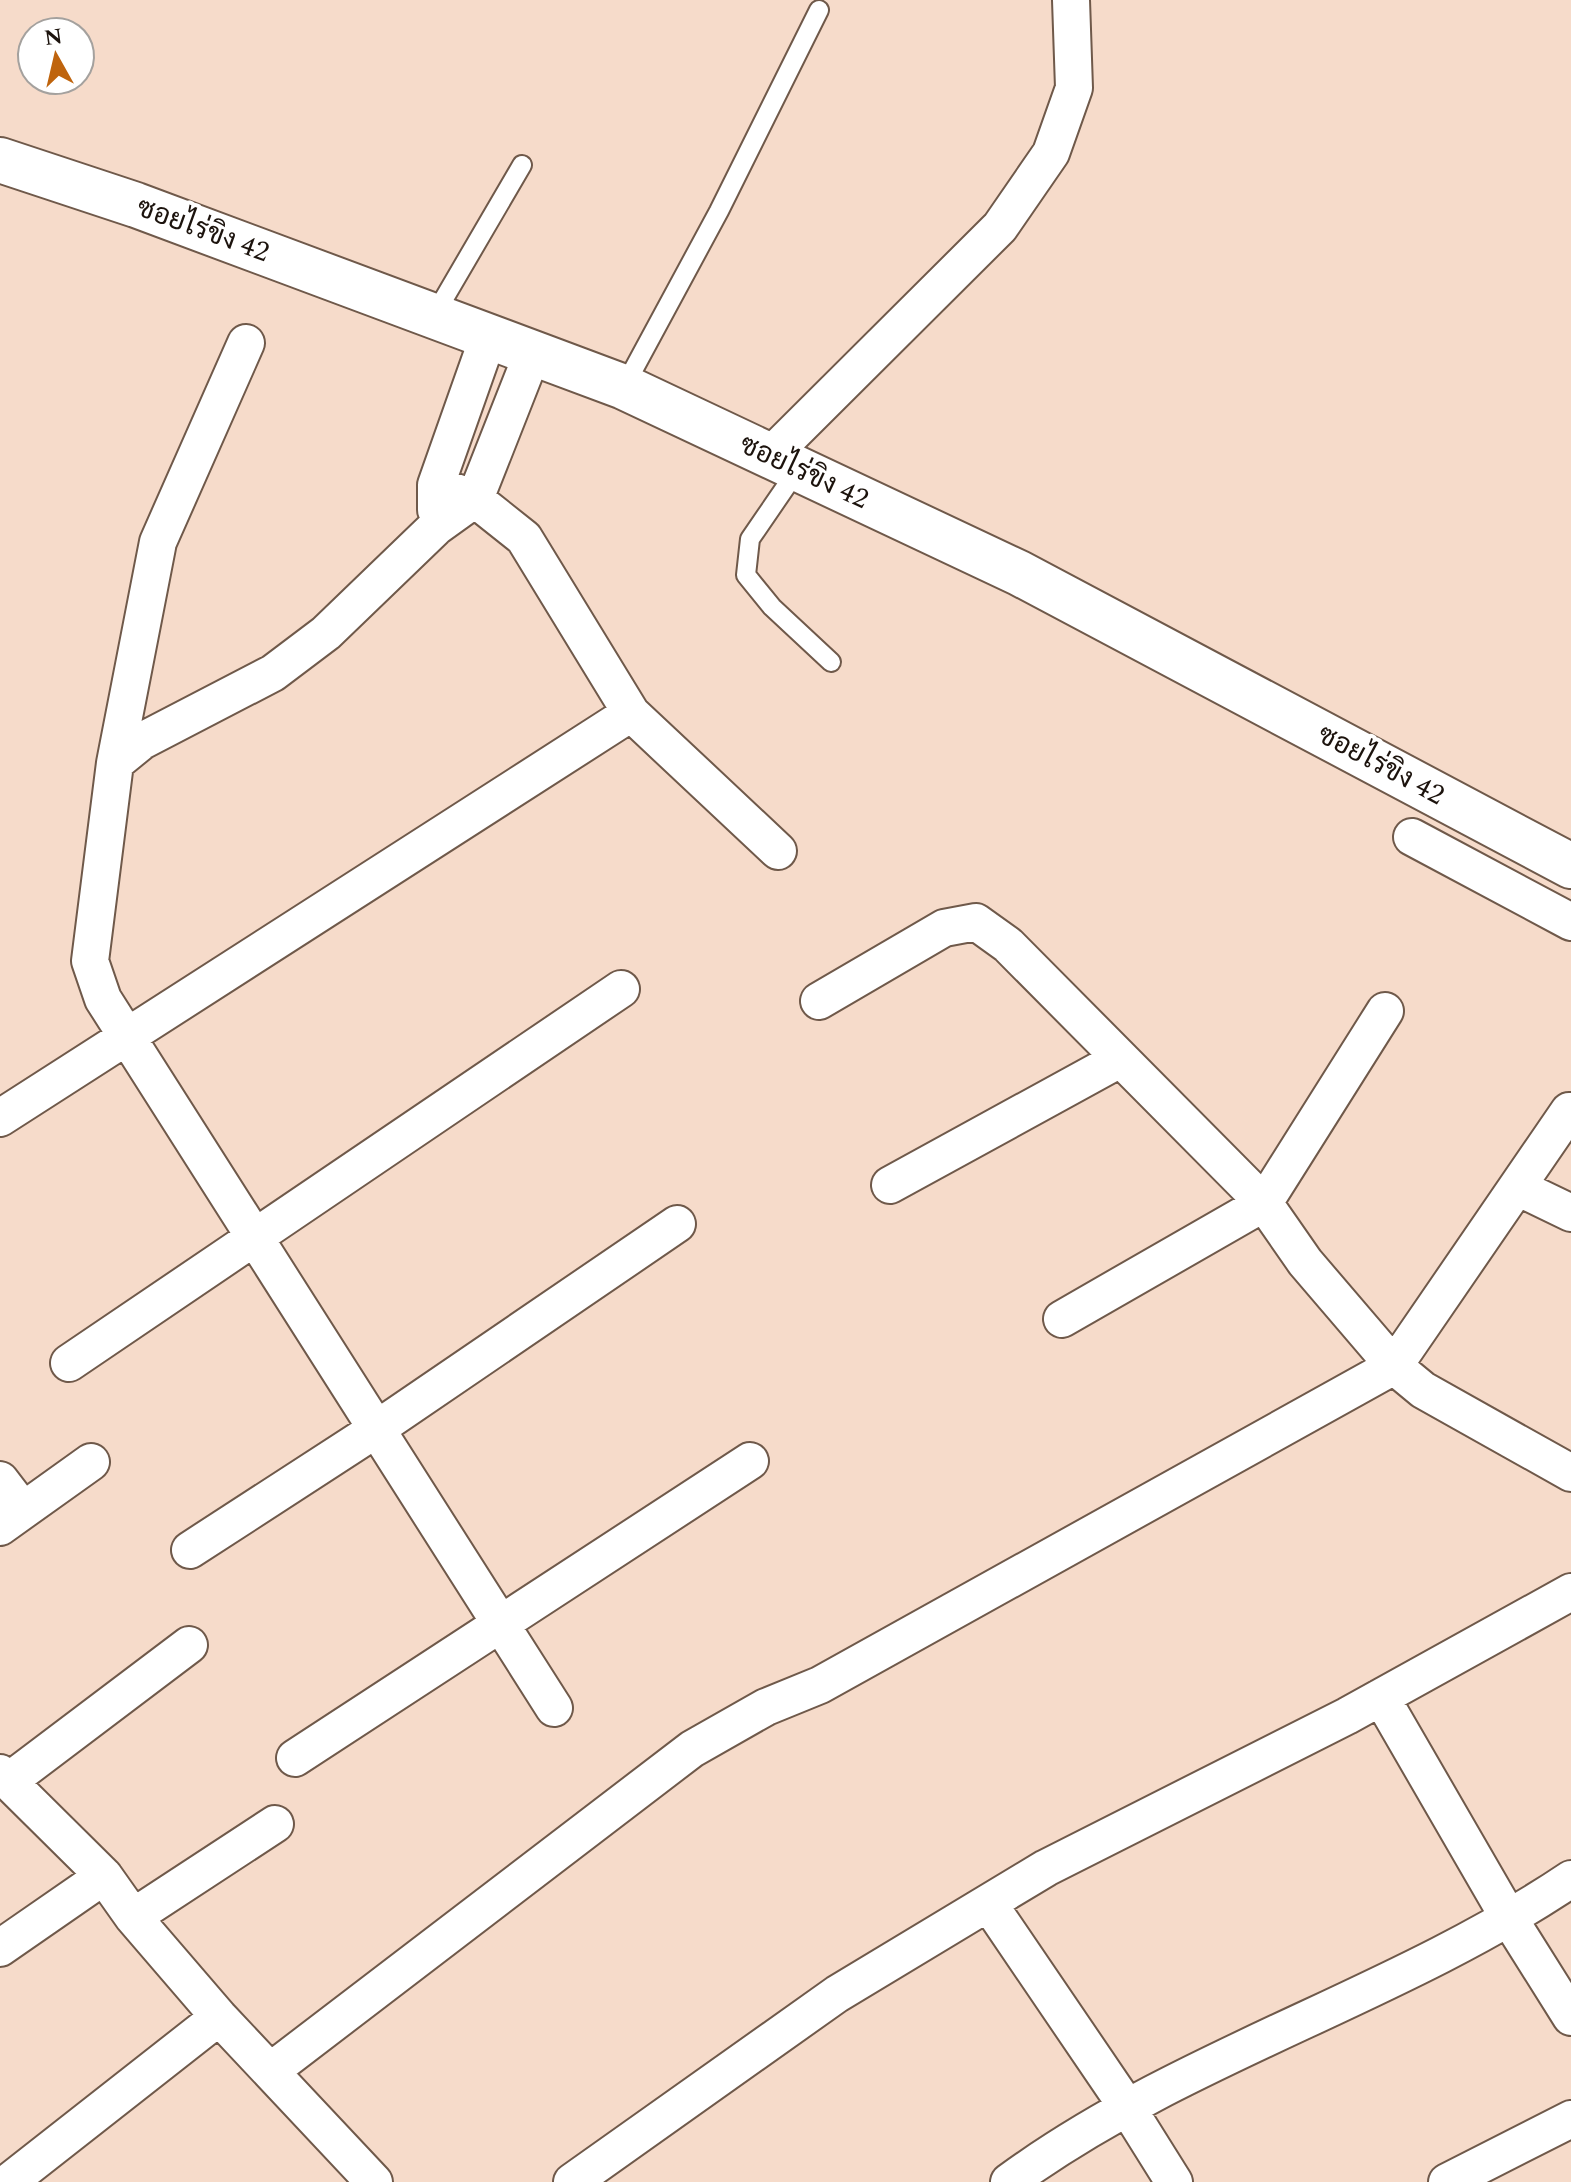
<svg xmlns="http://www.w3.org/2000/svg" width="1571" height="2182" font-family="Spectral,Sarabun,serif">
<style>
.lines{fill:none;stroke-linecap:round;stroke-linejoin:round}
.service-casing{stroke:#6f594a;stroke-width:22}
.minor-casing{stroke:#6f594a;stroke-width:40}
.tertiary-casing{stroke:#6f594a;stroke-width:48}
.service{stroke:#fff;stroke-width:18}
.minor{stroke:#fff;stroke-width:36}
.tertiary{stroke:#fff;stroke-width:44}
.labels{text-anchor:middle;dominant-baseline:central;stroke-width:8;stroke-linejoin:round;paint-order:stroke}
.street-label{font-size:28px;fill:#1c130d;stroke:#fff}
</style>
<rect width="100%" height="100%" fill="#f6dbca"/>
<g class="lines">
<defs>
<path id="service" d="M435,314L522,165
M624,387L719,211L819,10
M798,469L750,539L746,575L772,607L831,662"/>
<path id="minor" d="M533,352L475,499L436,527L326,633L273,673L142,741L115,763L90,961L103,999L554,1708
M770,456L1000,227L1051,153L1074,88L1071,0
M436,485L475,499L524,538L631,713L778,851
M436,510V485L489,335
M115,763L158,542L246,343
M1412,837L1571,922
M819,1001L944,928L976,922L1008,945L1264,1203L1305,1262L1394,1366L1423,1390L1571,1473
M0,1118L631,713
M890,1185L1120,1059
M1517,1187L1571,1213
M1062,1319L1264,1203L1385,1011
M69,1363L621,989
M0,1480L23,1510
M0,1527L91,1462
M190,1550L375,1430L677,1224
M1381,1697L1510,1920L1571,2017
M295,1758L750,1461
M0,1773L104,1876L133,1917L219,2017L374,2182
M9,1781L189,1645
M989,1904L1127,2107L1174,2182
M133,1917L275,1824
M0,1948L104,1876
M272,2070L692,1749L766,1707L820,1685L1394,1366L1569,1111
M10,2181L219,2017
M572,2182L837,1994L1046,1868L1347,1716L1571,1592
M1009,2182C1181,2056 1394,1998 1571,1879
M1447,2182L1571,2119"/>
<path id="tertiary" d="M0,160L136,205L624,387L1019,573L1571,866"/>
</defs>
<use href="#service" class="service-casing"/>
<use href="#minor" class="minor-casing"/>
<use href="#tertiary" class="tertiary-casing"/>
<use href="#service" class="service"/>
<use href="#minor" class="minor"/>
<use href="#tertiary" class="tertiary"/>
</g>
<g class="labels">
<g class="street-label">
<text transform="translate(203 230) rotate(20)">ซอยไร่ขิง 42</text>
<text transform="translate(804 472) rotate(25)">ซอยไร่ขิง 42</text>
<text transform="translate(1381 765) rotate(28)">ซอยไร่ขิง 42</text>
</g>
</g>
<g transform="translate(56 56) rotate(352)"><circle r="38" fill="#ffffff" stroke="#a4a19e" stroke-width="2"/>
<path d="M0-6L14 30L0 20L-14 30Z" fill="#bf640d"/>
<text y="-12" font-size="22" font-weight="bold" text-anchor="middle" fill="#1c130d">N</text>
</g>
</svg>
